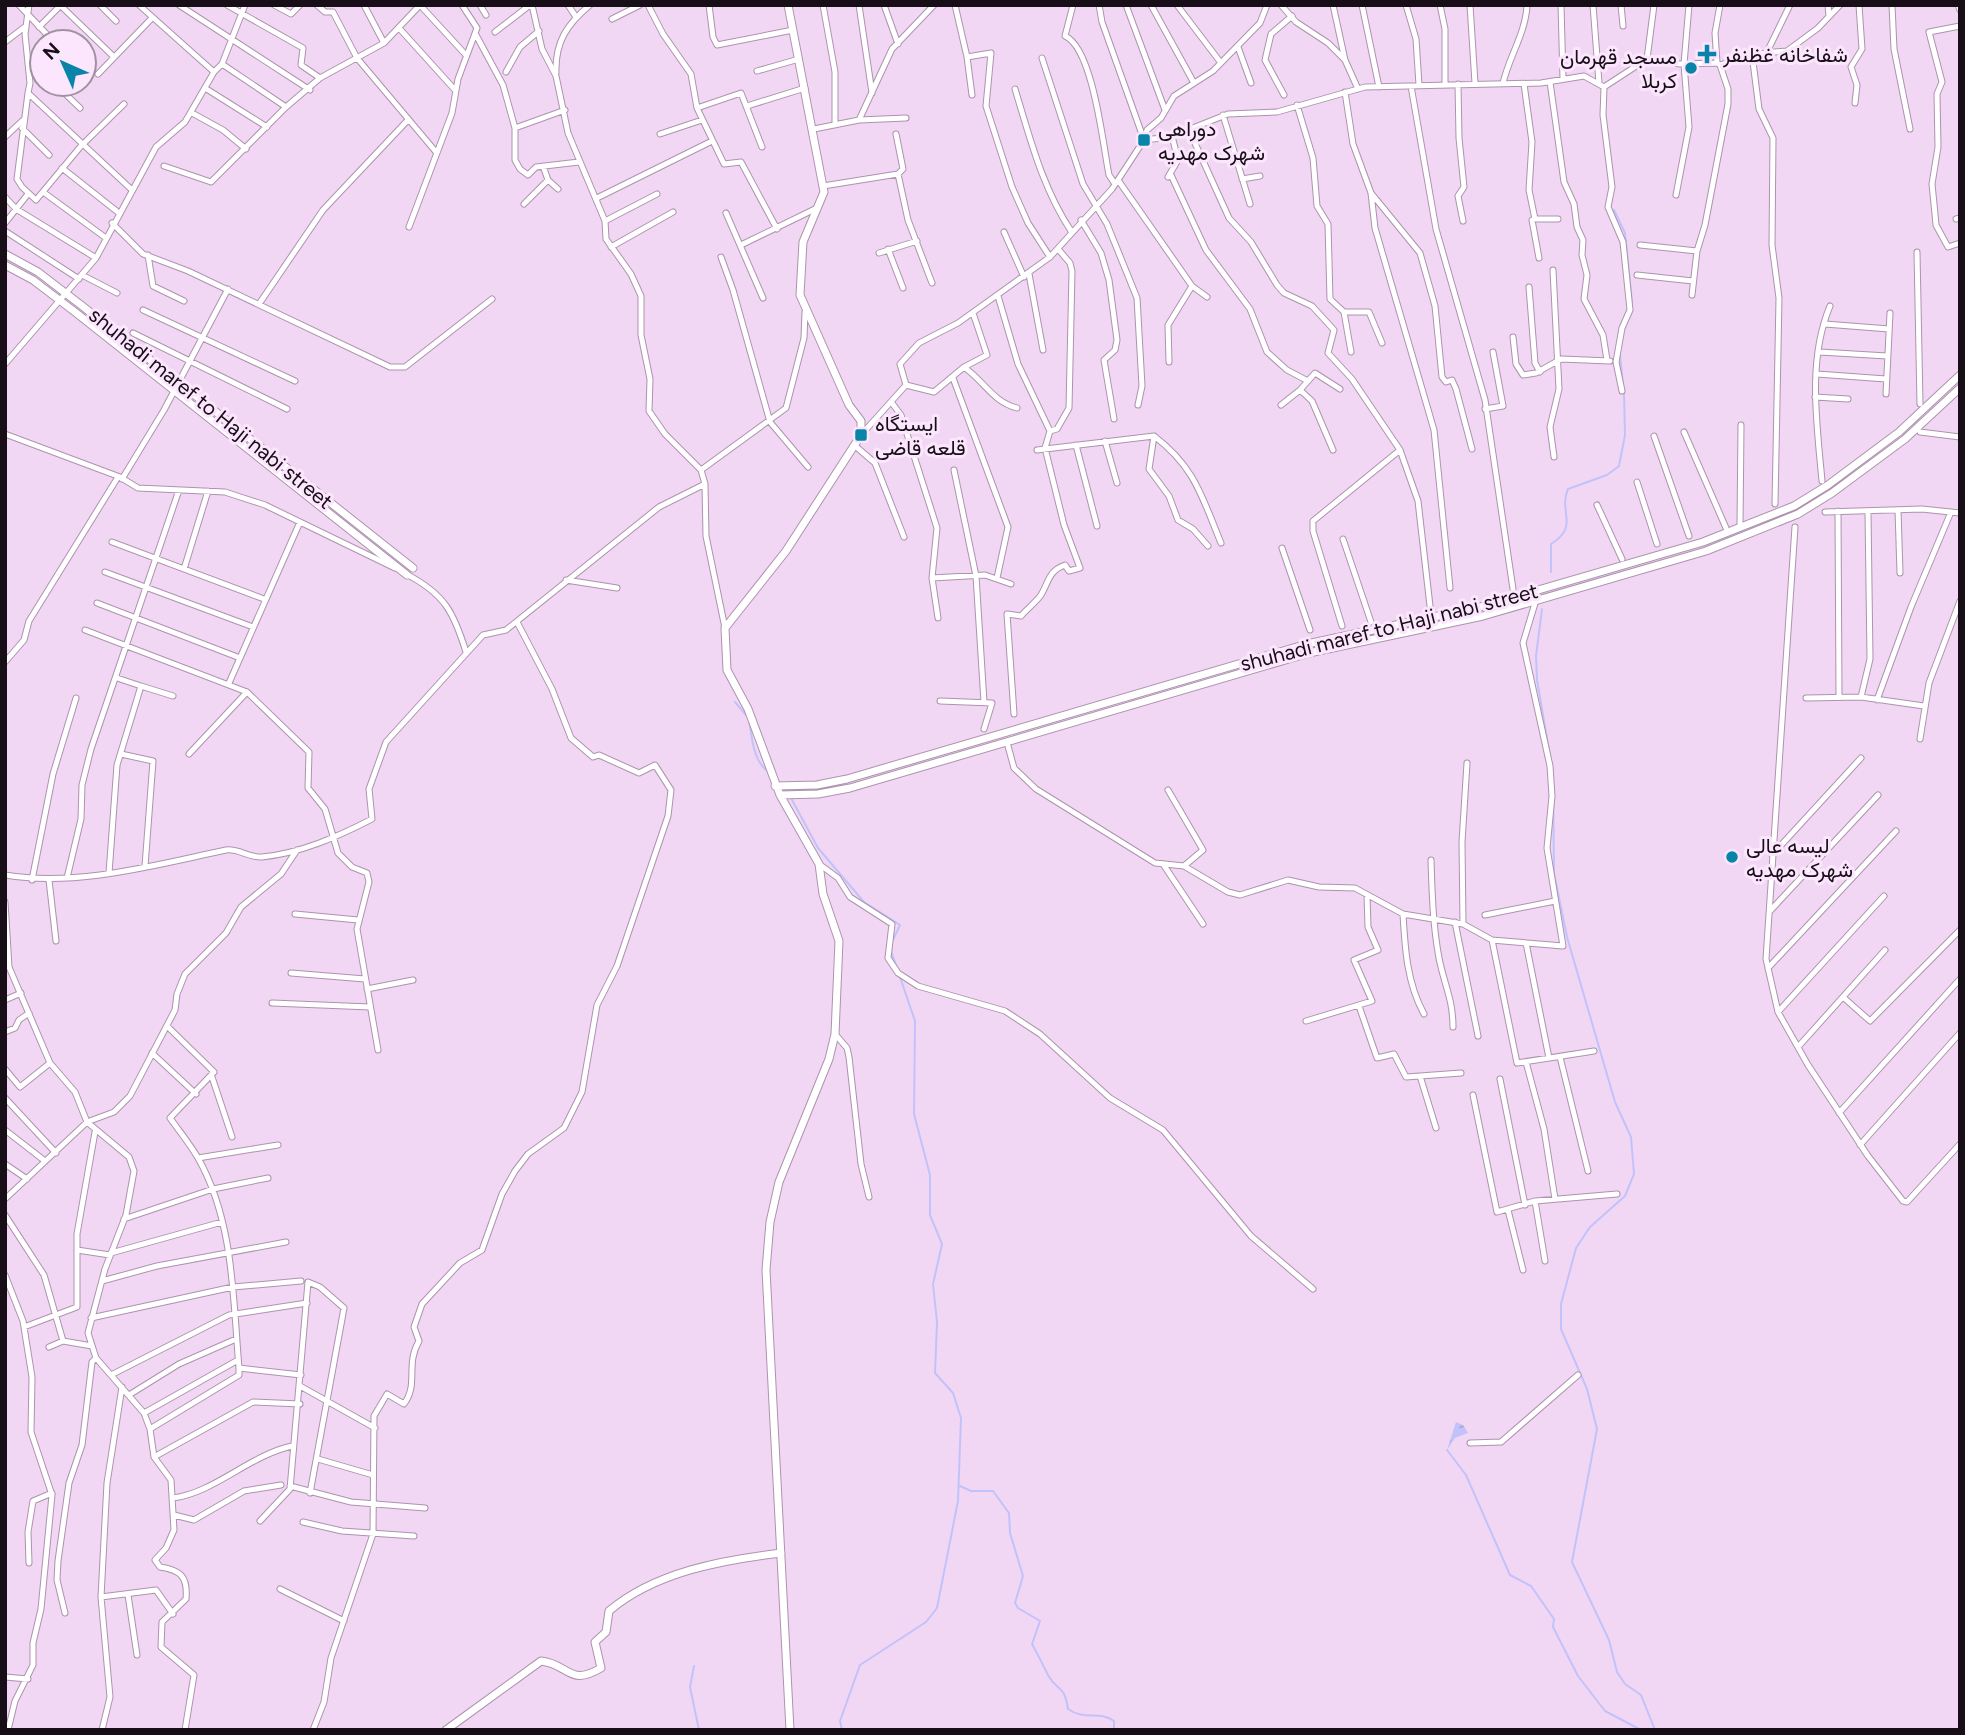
<svg xmlns="http://www.w3.org/2000/svg" width="1965" height="1735" font-family="Figtree,Vazirmatn,sans-serif">
<style>
.water{fill:url(#water-ripples)}
.lines{fill:none;stroke-linecap:round;stroke-linejoin:round}
.stream{stroke:#c2c2fa;stroke-width:2}
.street-casing{stroke:#ad93ae;stroke-width:7}
.secondary-casing{stroke:#ad93ae;stroke-width:9}
.street{stroke:#fff;stroke-width:5}
.secondary{stroke:#fff;stroke-width:7}
.poi-dot{fill:#0884a9;stroke:#fce6fd;stroke-width:2.5}
.labels{text-anchor:middle;dominant-baseline:central;stroke-width:6;stroke-linejoin:round;paint-order:stroke}
.poi-label{font-size:21px;fill:#170e17;stroke:#fce6fd;text-anchor:start}
.street-label{font-size:21px;fill:#170e17;stroke:#fce6fd}
</style>
<defs>
<pattern id="water-ripples" width="26" height="14" patternUnits="userSpaceOnUse" patternTransform="scale(1.75)"><rect width="26" height="14" fill="#c2c2fa"/><path d="M2 4q2-2 4 0t4 0M15 11q2-2 4 0t4 0" fill="none" stroke="#a6a6d6"/></pattern>
</defs>
<rect width="100%" height="100%" fill="#f2d7f4"/>
<path class="water" d="M1456,1422L1463,1425L1468,1433L1455,1438L1447,1450Z"/>
<g class="lines">
<path class="stream" d="M1614,210L1625,233L1632,302
M1620,355L1623,384
M1551,572V544C1580,526 1558,513 1568,489L1607,475L1619,466L1625,435L1624,393
M1542,609L1536,656L1537,680L1549,750
M735,702L746,715
M749,720C752,738 753,762 769,772
M1553,777L1554,873L1567,937L1615,1102L1631,1137L1634,1174L1625,1196L1590,1227L1576,1248L1561,1304V1329L1587,1389L1597,1429L1572,1562L1609,1640L1617,1672L1625,1684L1641,1695L1655,1730
M791,798L818,848L864,902L900,925L892,942
M891,951L896,965
M1447,1450L1466,1475L1510,1575L1531,1586L1554,1619L1553,1627L1578,1676L1605,1711L1641,1730
M960,1486L971,1491H993L1009,1513L1010,1533L1023,1576L1015,1603L1018,1608L1040,1621L1032,1644C1038,1655 1043,1665 1048,1675C1057,1692 1064,1683 1068,1709C1085,1721 1099,1710 1114,1721V1730
M694,1666L690,1687L699,1730
M842,1730L840,1721L860,1665L926,1622L937,1608L958,1501L961,1418L953,1393L935,1373L937,1322L933,1284L942,1244L930,1215V1175L914,1114L915,1021L900,977"/>
<defs>
<path id="street" d="M19,5L54,42
M29,5L25,34L30,83L28,93L132,190
M60,5L114,57
M100,5L116,21
M139,5L214,72
M179,5L310,90
M227,5L303,48L301,65L320,78
M274,5L291,14L300,5
M317,5L325,12H333L357,58L436,152
M364,5L384,43
M480,5L486,15
M532,5L542,49L556,76L568,133L605,221L606,239L631,274L641,296V335L650,379L649,411L665,434L701,470L705,484L706,536L725,628
M568,5L576,17
M648,5L663,34L691,74L697,108L724,164L741,162L777,229
M709,5L713,37L717,45L793,30
M823,5L835,72V125
M859,5L872,93
M884,5L898,44
M955,5L967,57L972,95
M1073,5L1065,36C1093,48 1103,145 1109,175L1115,184
M1099,5L1102,22L1144,140L1170,137L1228,114L1277,112L1365,87L1541,83L1584,76L1604,87
M1126,5L1165,110
M1151,5L1194,83
M1177,5L1221,63
M1281,5L1296,22L1328,43L1345,60
M1333,5L1345,60L1358,89
M1362,5L1379,87
M1406,5L1416,39L1419,85
M1440,5L1445,29V84
M1470,5L1475,83
M1561,5L1563,79
M1593,5L1599,83
M1621,5L1623,26
M1828,5L1829,16
M1892,5L1894,49L1910,129
M1958,5L1960,10
M612,19L640,5
M1960,26L1929,32L1942,82L1937,94L1938,147L1932,184L1935,214L1936,225L1948,247L1960,243
M39,27L61,5
M399,28L455,90
M495,32L530,5
M476,35L503,85L515,128V160L520,169L528,175L536,167L579,162
M5,42L26,26
M1238,47L1251,83
M1767,52L1790,5
M1752,54L1759,109L1773,138L1772,245L1779,298L1775,504
M28,57L42,71
M967,57L991,53L986,106L1012,187L1028,223L1050,257
M1042,58L1083,184L1107,224L1137,298L1142,386L1138,405
M1647,59L1654,5
M1717,63L1715,33L1720,5
M222,64L286,107
M757,71L799,59
M506,72L520,47L539,31
M556,73C555,42 567,24 590,5
M98,74L152,18
M1550,82L1564,182L1574,204L1577,227L1583,240L1582,255L1587,275L1584,299L1603,335L1607,360
M1503,83C1509,57 1526,32 1527,5
M55,84L80,108
M1458,84L1459,138L1464,187L1458,196L1463,221
M1524,84L1532,142L1529,190L1535,219L1532,220L1539,258
M1411,86L1436,229L1485,400L1513,589
M205,88L267,127
M1015,89C1030,138 1042,187 1071,231
M1345,92L1353,144L1371,193L1375,228L1434,430L1450,588
M28,93L17,179L22,187L36,200L81,146L124,104
M1284,95L1265,60L1271,34L1292,16
M1855,103L1857,85L1851,67L1862,49L1859,5
M1297,105L1313,158L1317,206L1328,224L1330,299L1344,312H1369L1382,343
M747,106L805,88
M697,108L741,93L762,147
M192,113L223,130L246,149
M1223,115L1250,204
M859,120L906,118
M22,128L49,155
M515,128L565,110
M814,129L859,120L892,49L934,5
M1189,130L1229,218L1251,242L1277,285L1284,293L1312,306L1334,330L1328,353L1352,379L1400,450L1418,501L1430,606
M660,134L702,120
M5,137L22,121
M164,166L211,182L286,107L320,78L384,43L420,5L465,54
M543,166L548,180L558,189
M62,168L119,213
M898,174L908,220L932,283
M1171,175L1206,250L1250,309L1267,352L1287,370L1308,381
M1168,177L1178,160L1172,136
M1242,179L1260,176
M1118,180L1192,286L1207,297
M823,186L898,174L903,169L896,134
M43,192L106,238
M1371,193L1420,253L1435,306L1442,377L1446,382L1452,380L1456,389L1472,449
M1676,195L1689,127L1684,64L1689,5
M5,197L16,209L96,258
M597,198L712,141
M524,204L548,180
M726,213L763,298
M1535,219H1558
M1956,219L1960,218
M1081,220L1101,253L1109,280L1117,340L1115,350L1104,360L1114,419
M605,221L657,194
M5,223L28,194
M112,223L143,254L188,271L390,367H405L492,299
M409,227L452,113L458,79L477,28L462,5
M5,231L79,279
M1004,232L1024,277
M741,245L817,208
M1640,245L1697,251
M611,247L673,212
M888,249L903,288
M1917,252L1920,404
M879,253L917,241
M148,255L153,286L184,301
M721,257L733,290L770,422L808,467
M1553,270L1559,389L1550,427L1554,457
M1029,274L1043,350
M82,275L117,293
M1637,275L1693,281
M1529,287L1535,363L1540,372
M1692,295L1697,251L1705,225L1728,104V89L1720,65
M998,296L1018,364L1050,431L1045,448L1064,525L1080,568L1069,571L1065,565C1048,571 1049,582 1041,595C1036,602 1027,609 1021,616L1007,614L1014,714
M259,304L323,210L407,121
M143,310L295,381
M1344,312L1351,352
M1825,324L1889,329
M133,333L287,409
M1513,337L1516,364L1523,375L1536,373L1561,359L1610,361
M1820,352L1887,356
M1169,362L1168,325L1192,286
M5,364L96,258L156,147L185,122L214,72L222,64L245,5
M964,367C986,383 992,401 1017,408
M1817,374L1886,379
M953,378L1008,527L997,578
M906,385L934,392L964,367L987,355L973,313
M1300,390L1312,401L1333,450
M1622,391L1616,362L1622,328L1630,310L1623,242L1608,207L1612,187L1603,115L1604,87L1647,59L1680,64L1717,63L1720,65L1752,54L1787,51L1818,28L1840,5
M1886,394L1890,313
M1815,397L1848,399
M892,403L901,415L937,528L932,578L938,618
M1281,405L1300,390L1315,373L1340,389
M1485,409L1503,406L1493,352
M1050,431L1057,429L1069,408L1072,271L1070,263L1058,249
M1684,432L1726,528
M1920,432L1960,437
M5,434L120,477L138,488L225,492L265,505L395,568
M861,435L906,385L900,364L919,343L958,323L1050,257L1112,189L1144,140L1147,130L1161,118L1174,96L1213,71L1260,23L1267,5
M1154,436L1149,469L1169,496L1178,520L1193,529L1208,546
M1654,436L1689,536
M1105,441L1117,483
M854,445L875,463L904,537
M1076,445L1097,526
M1037,450L1154,436C1195,467 1202,497 1221,543
M701,470L786,408L804,338L805,312
M954,470L976,576L984,702
M122,479L164,410L228,289
M1822,481C1817,424 1807,361 1830,306
M1637,482L1657,544
M1597,505L1622,559
M1898,510L1900,573
M1838,511L1839,696
M1825,512L1922,509L1960,513
M1740,526L1741,425
M1795,527L1766,959L1778,1012L1808,1065L1868,1156L1903,1201L1907,1202L1960,1144
M1343,539L1371,622
M112,542L264,599
M1282,548L1310,630
M184,569L208,491
M105,572L253,627
M406,574C445,594 454,613 466,652
M932,578L985,575L1011,584
M566,580L617,588
M97,603L240,658
M1342,626L1313,531V521L1400,450
M85,630L247,692L309,752L308,788L325,809L338,853L352,867L367,873L369,882L357,929L378,1050
M5,662L24,640L29,621L118,477
M229,683L300,522
M141,686L173,696
M1861,697L1870,659L1868,512
M1806,698L1861,697L1924,706
M1877,700L1911,607L1951,512
M940,701L992,703L984,729
M1920,739L1929,683L1960,601
M1008,746L1014,768L1036,789L1155,863L1184,866L1228,892L1240,895L1288,880L1319,887L1355,888L1403,914L1463,924L1492,940L1563,946L1547,848L1552,796L1550,766L1523,643L1536,600
M121,754L153,761L145,866
M189,754L247,692
M1168,790L1203,850L1184,866
M1772,855L1861,758
M1431,860C1432,893 1433,926 1439,958C1444,984 1453,999 1453,1027
M819,864L838,878L850,897L892,924L888,958L898,973L918,986L1005,1011L1040,1034L1110,1098L1163,1130L1251,1236L1313,1289
M1163,864L1203,924
M109,873L117,765L141,686L117,678
M5,875C77,887 155,865 226,850C238,848 249,858 262,857C301,853 337,837 372,819L369,789L386,742L483,635L506,630L659,507L705,484
M67,878L81,819L82,785L91,749L179,490
M32,880L53,774L76,698
M49,880L56,941
M5,902L9,967L50,1063L75,1092L87,1122L129,1157L134,1171L126,1215L105,1269L88,1333L96,1358L92,1362L82,1445L69,1483L58,1561L57,1580L65,1613
M1770,911L1878,795
M295,914L358,920
M1403,914C1405,949 1407,983 1424,1014
M1485,915L1555,901
M1455,922L1478,1036
M1463,924L1462,842L1467,763
M1492,940L1517,1063L1594,1051
M1526,943L1549,1058
M1768,968L1896,831
M291,973L365,979
M367,989L413,980
M1843,997L1870,1021L1960,930
M5,1000L21,993
M272,1003L370,1007
M1359,1006L1377,1058L1394,1054L1406,1077L1461,1073
M1778,1012L1884,896
M1306,1021L1372,1001L1354,960L1378,950L1368,927L1367,895
M5,1032L15,1028L19,1020L29,1013
M835,1034L847,1048L849,1057L861,1164L869,1197
M1798,1047L1885,950
M152,1053L196,1094
M1560,1057L1588,1171
M1526,1062L1544,1129L1555,1199
M5,1069L20,1087L50,1063
M1420,1076L1436,1128
M212,1077L232,1137
M1500,1079L1525,1205
M1473,1095L1497,1212L1535,1201L1617,1194
M5,1098L56,1153
M1839,1113L1960,979
M5,1130L45,1161
M1860,1145L1960,1033
M198,1158L278,1145
M5,1164L27,1179
M5,1199L87,1122L114,1112L130,1096L175,1010L177,994L185,974L226,933L241,907L281,874L297,850
M1535,1201L1545,1261
M1508,1210L1523,1270
M5,1215L44,1275L63,1341
M124,1219L213,1189L268,1178
M77,1250L110,1255
M111,1253L222,1222
M5,1275L23,1321L32,1377L31,1432L52,1495L41,1609L33,1643V1665L15,1701L8,1730
M102,1281L157,1266L286,1242
M91,1318L233,1287L301,1281
M24,1327L77,1307V1234L95,1132
M49,1347L63,1341L92,1346
M96,1358L144,1413L150,1429L154,1457L171,1480L174,1530L166,1548L155,1560L160,1567C181,1570 188,1577 186,1599L162,1622L161,1647L194,1675L185,1730
M239,1368L301,1375
M111,1375L229,1315L307,1303
M300,1386L375,1428
M129,1395L179,1364L236,1339
M144,1413L238,1360
M150,1429L239,1375V1368C233,1299 234,1221 198,1158C190,1144 180,1132 170,1118L214,1072L167,1026
M1470,1443L1501,1442L1578,1375
M154,1457L253,1402L300,1404
M318,1459L373,1475
M290,1486L351,1502L425,1508
M173,1498C214,1493 250,1455 292,1446
M174,1515L194,1520L244,1491L281,1485
M260,1521L290,1489L308,1282L320,1287L344,1308L310,1493
M303,1522L342,1531L414,1536
M29,1563L28,1532L33,1501L52,1493
M280,1589L344,1621
M128,1595L137,1655
M101,1597L156,1590L173,1614
M5,1677L28,1679
M102,1730L110,1697L101,1597L107,1483L122,1387
M313,1730L324,1702L331,1658L373,1534L374,1416L387,1394L404,1404C419,1384 405,1365 419,1341L414,1327L422,1304L460,1263L482,1250L502,1194L515,1171L528,1154L564,1128L582,1092L597,1005L617,966L668,816L671,790L655,765L639,773L599,755L593,757L571,738L552,689L517,622"/>
<path id="secondary" d="M788,5L824,192L803,242L800,295L849,405L861,421V435L786,551L725,628L727,670L748,709L780,795L819,864L823,894L839,941L835,1034L829,1059L779,1182L770,1222L766,1270L790,1730
M5,254L38,272L81,305L413,568
M5,265L33,280L75,312L407,575
M775,786L817,785L847,779L1307,644L1480,607L1703,542L1794,506L1828,485L1899,432L1960,375
M780,795L818,794L850,788L1309,653L1483,616L1706,551L1798,514L1832,493L1905,439L1960,388
M446,1730L541,1661C569,1664 569,1687 601,1668L595,1642L606,1632L609,1611C655,1572 722,1560 781,1553"/>
</defs>
<use href="#street" class="street-casing"/>
<use href="#secondary" class="secondary-casing"/>
<use href="#street" class="street"/>
<use href="#secondary" class="secondary"/>
</g>
<g class="poi-dot">
<path d="M1703.5 43.5h7v7h7v7h-7v7h-7v-7h-7v-7h7z"/>
<circle cx="1691" cy="68" r="7"/>
<rect x="1137" y="133" width="14" height="14" rx="3.5"/>
<rect x="854" y="428" width="14" height="14" rx="3.5"/>
<circle cx="1732" cy="857" r="7"/>
</g>
<g class="labels">
<g class="poi-label">
<text x="1723" y="54">شفاخانه غظنفر</text>
<text x="1677" y="56" text-anchor="end">مسجد قهرمان<tspan x="1677" dy="24">کربلا</tspan></text>
<text x="1158" y="128">دوراهی<tspan x="1158" dy="24">شهرک مهدیه</tspan></text>
<text x="875" y="423">ایستگاه<tspan x="875" dy="24">قلعه قاضی</tspan></text>
<text x="1746" y="845">لیسه عالی<tspan x="1746" dy="24">شهرک مهدیه</tspan></text>
</g>
<g class="street-label">
<text transform="translate(211 408) rotate(39)">shuhadi maref to Haji nabi street</text>
<text transform="translate(1389 627) rotate(-14)">shuhadi maref to Haji nabi street</text>
</g>
</g>
<rect width="1965" height="1735" fill="none" stroke="#170e17" stroke-width="14"/>
<g transform="translate(63 63) rotate(315)"><circle r="33" fill="#fce6fd" stroke="#a090a1" stroke-width="2"/>
<path d="M0-5L12 26L0 18L-12 26Z" fill="#0884a9"/>
<text y="-10" font-size="19" font-weight="bold" text-anchor="middle" fill="#170e17">N</text>
</g>
</svg>
